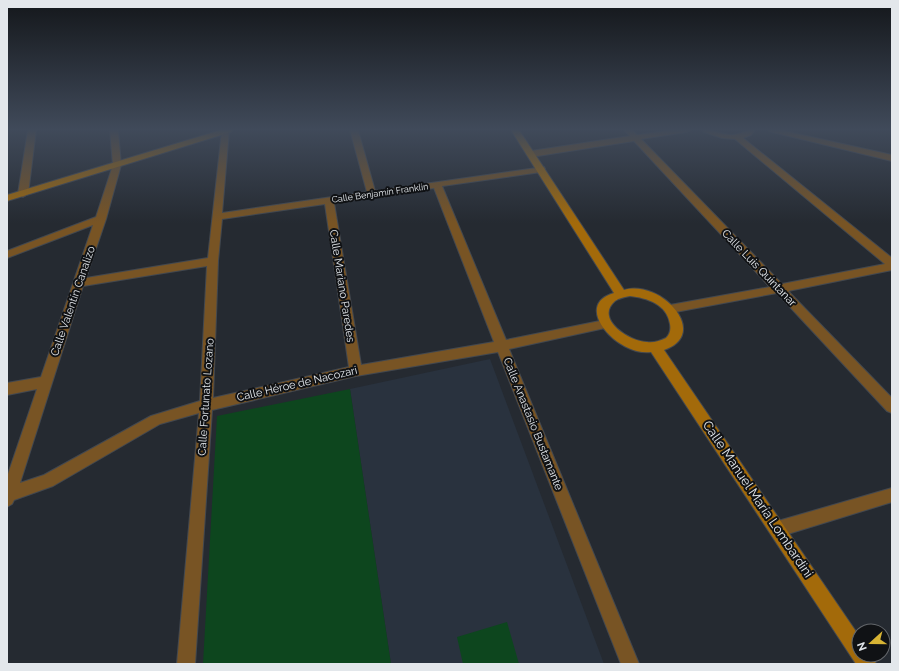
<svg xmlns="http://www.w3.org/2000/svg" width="899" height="671" font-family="Raleway,sans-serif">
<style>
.built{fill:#29323e}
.green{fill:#0d461e}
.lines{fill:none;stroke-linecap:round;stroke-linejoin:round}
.street-casing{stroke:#43484f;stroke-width:2}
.secondary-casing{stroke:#43484f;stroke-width:2}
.street{fill:#785424;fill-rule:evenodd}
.secondary{fill:#a36a0a;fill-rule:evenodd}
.labels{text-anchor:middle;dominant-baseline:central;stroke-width:4;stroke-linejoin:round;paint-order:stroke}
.far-street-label{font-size:9px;fill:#e3e7eb;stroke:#101215}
.street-label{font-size:11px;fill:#e3e7eb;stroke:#101215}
.near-street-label{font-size:13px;fill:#e3e7eb;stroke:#101215}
</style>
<rect width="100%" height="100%" fill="#252a31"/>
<path class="built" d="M490,359L604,664H391L350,389Z"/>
<path class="green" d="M350,389L391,664H203L217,416Z
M507,622L519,664H463L457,637Z"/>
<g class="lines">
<defs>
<path id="street" d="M28,130H36L28,194L23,197L18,194Z
M110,130H118L121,165L106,219L86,278L208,258L222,130H228L229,131L222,213L367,192L350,130H358L375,191L544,167L545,169L544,171L541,172L442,186L506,340L605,320L609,321L611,324L609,327L605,328L509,349L639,664H621L498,352L356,376L212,410L195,664H177L199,413L160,424L53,486L14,500L12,504L7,507V477L37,389L7,395V383L41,377L93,225L7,258V251L96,217L113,165ZM434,188L494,342L361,365L334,203ZM325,204L349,367L213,398L218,261L222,219ZM207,266L200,401L151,416L44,475L20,483L83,286Z
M624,130H632L637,135L674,130H690L686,132L641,139L782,284L885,264L735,139L722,138L704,132L703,130C714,130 722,135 733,135C741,134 746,130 755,130L751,135L743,138L892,258V270L788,291L892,398V413L887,411L777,293L670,313L666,312L664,309L666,306L670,305L770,287L634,141L531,157L527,154L531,151L630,136Z
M768,130H780L892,155V161L772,132Z
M892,488V502L778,537L772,535L770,529L772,523L778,521Z"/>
<path id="secondary" d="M221,130H232L231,132L7,201V195Z
M511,130H519L624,290C661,279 711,334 664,350L859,636V655H872L876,664H856L651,352C618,357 571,305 614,293ZM630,296C647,298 667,304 670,324C671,330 670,334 666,338C660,341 653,343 647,342C630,342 594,319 615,301C619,298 625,297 630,296Z"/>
</defs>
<use href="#street" class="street-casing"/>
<use href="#secondary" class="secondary-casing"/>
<use href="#street" class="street"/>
<use href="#secondary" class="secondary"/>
</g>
<linearGradient id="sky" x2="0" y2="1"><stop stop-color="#14171b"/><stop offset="0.58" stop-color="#404a5a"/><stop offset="1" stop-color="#404a5a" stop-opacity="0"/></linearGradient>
<rect width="899" height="223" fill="url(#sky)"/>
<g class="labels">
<g class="far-street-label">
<text transform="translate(380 193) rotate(-8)">Calle Benjamín Franklin</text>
</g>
<g class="street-label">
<text transform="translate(759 268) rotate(46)">Calle Luis Quintanar</text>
<text transform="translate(342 286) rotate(81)">Calle Mariano Paredes</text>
<text transform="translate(73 301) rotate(-71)">Calle Valentín Canalizo</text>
<text transform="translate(297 384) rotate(-13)">Calle Héroe de Nacozari</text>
<text transform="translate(206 397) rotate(-86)">Calle Fortunato Lozano</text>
<text transform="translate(533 424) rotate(68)">Calle Anastasio Bustamante</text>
</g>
<g class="near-street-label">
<text transform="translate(758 499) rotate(56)">Calle Manuel María Lombardini</text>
</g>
</g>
<rect width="899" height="671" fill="none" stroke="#e3e7eb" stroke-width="16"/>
<g transform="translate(871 643) rotate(249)"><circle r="19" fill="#101215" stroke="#64676b"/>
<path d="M0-3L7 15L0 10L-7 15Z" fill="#d8b434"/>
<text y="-6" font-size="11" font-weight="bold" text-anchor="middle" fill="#e3e7eb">N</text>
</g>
</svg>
